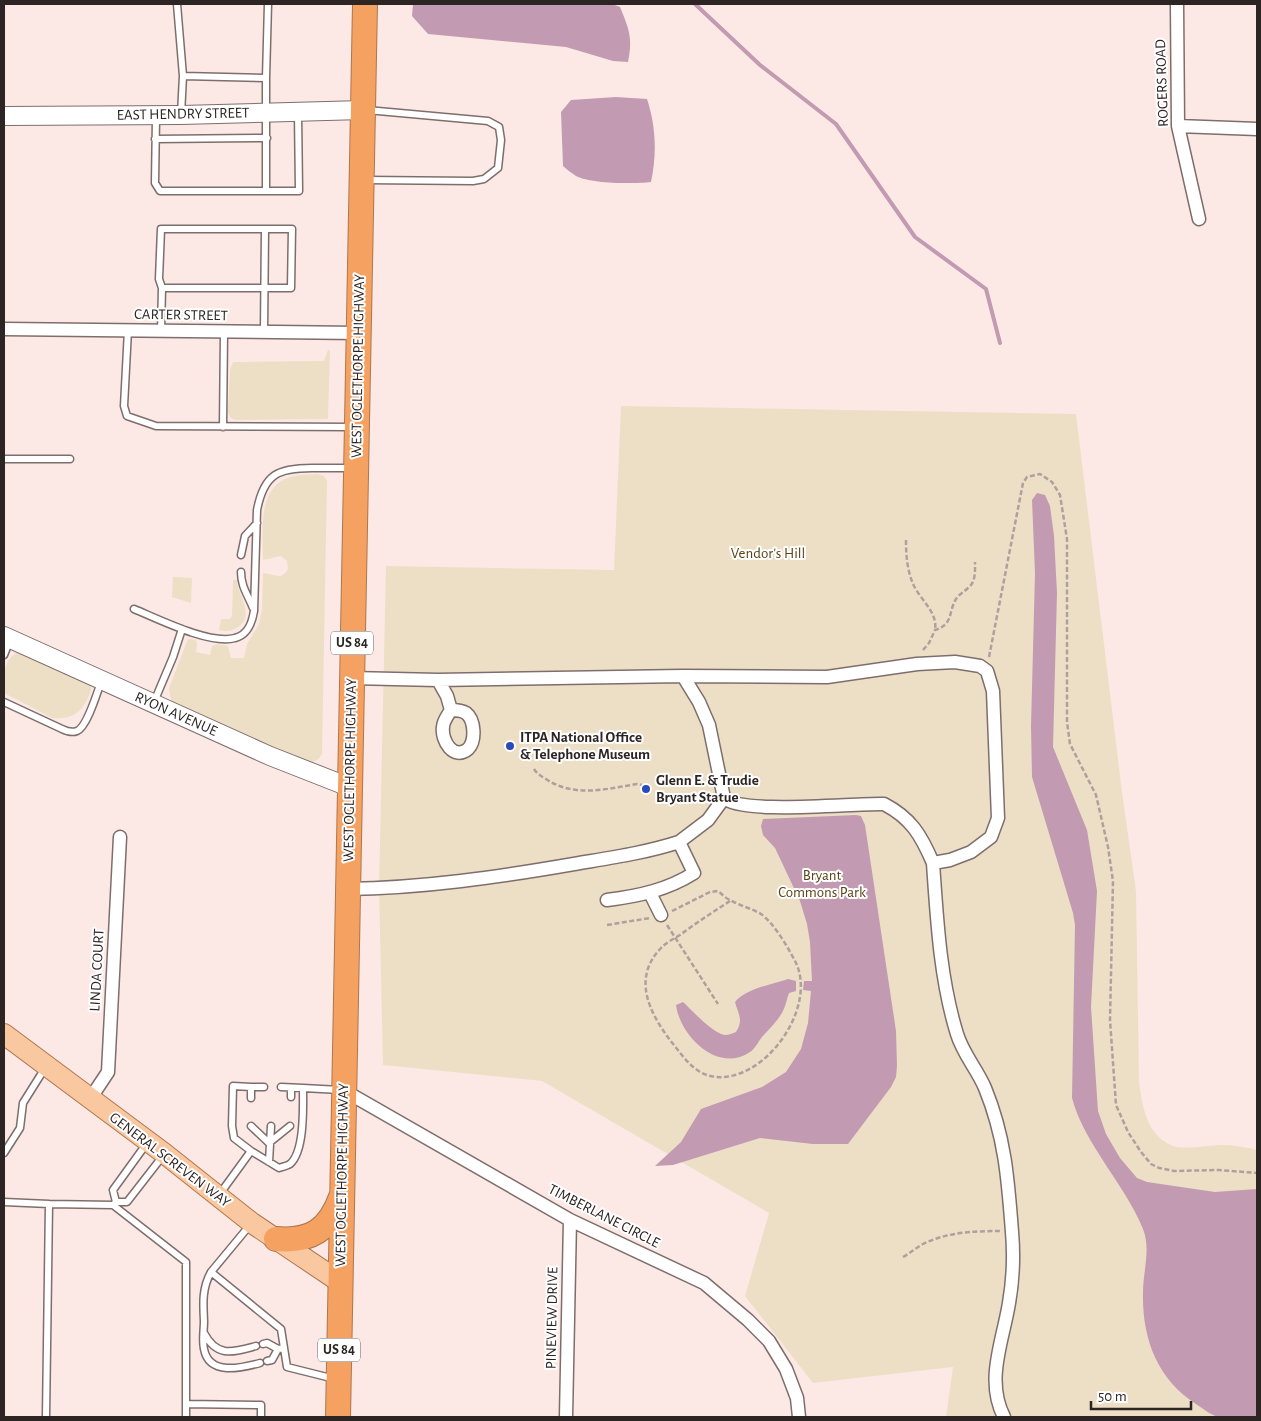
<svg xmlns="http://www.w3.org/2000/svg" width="1261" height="1421" font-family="'Alegreya Sans',sans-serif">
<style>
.green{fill:#eddfc6}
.water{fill:#c29ab2}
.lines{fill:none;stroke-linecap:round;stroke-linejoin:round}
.stream{stroke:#c29ab2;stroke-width:4}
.lane-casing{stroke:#7e6e6b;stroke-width:9}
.street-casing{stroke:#7e6e6b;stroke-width:15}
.secondary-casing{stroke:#7e6e6b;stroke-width:20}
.primary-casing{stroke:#af764c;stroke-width:22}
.highway-casing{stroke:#af764c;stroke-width:26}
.path{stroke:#aea09d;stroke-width:2.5;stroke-dasharray:5 2.5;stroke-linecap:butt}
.lane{stroke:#fff;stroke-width:6}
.street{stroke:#fff;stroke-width:12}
.secondary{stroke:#fff;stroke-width:18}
.primary{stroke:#f9c7a0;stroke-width:20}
.highway{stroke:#f5a161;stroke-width:24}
.poi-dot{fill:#2b4aba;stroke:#fff;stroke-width:2}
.labels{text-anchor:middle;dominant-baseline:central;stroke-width:4;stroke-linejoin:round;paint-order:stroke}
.shield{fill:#fff;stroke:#6b6666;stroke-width:1}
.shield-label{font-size:14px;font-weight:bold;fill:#2c2524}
.street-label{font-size:15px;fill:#2c2524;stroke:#fff}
.park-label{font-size:15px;fill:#594213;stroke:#fff}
.poi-label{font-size:15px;font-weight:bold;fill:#2c2524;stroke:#fff;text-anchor:start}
</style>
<rect width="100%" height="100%" fill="#fce9e5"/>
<path class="green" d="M328,350L330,351L328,419L239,420C232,420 230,418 228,412L230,370L233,362L324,361Z
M621,406L1076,414L1122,792L1136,891L1139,1081C1142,1105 1146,1135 1173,1146C1184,1150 1210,1145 1223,1145C1234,1145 1246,1147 1257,1150V1417H946L953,1367L813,1383L745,1296L769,1213L542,1081L383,1065L379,888L386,566L614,570Z
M317,474L324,476L327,481L322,754C317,762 314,762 305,762L176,705L171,700L169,688L188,639L196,640L197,644L196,652L210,655L212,646L218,644L228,646L231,658H244L247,644L259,624L262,609L263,573C273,573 281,582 288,569L287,561L281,556L263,560C263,531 256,484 294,476C301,474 310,475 317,474Z
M173,577L192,578L191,603L172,597Z
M233,580H237C237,595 256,615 238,627C233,631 225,632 219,630L221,619H230L232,616Z
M20,651L91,684C92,690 90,694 87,700C80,714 69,720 52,718L4,693C4,676 2,659 20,651Z"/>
<path class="water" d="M413,4H612L620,7C629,29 633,38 628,62L613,61L566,47L428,34L412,16Z
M616,97L647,99C656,126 657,154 651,182C634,184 591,184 576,176C572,173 567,170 563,166L561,112L571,100Z
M1037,493L1045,495L1050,506L1054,536L1057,593L1053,747L1087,830L1097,891L1091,1007L1098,1111L1106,1134L1120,1158L1137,1178L1147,1182L1215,1192L1257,1189V1417C1245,1417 1231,1419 1219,1417C1212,1416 1202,1408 1196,1404C1157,1379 1142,1338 1143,1293C1143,1271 1151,1249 1143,1229C1125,1184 1084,1144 1072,1098L1075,925L1073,913L1032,777L1031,726L1035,573L1032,500Z
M856,815L861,816L865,825L896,1031L897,1066L896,1077L891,1087L848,1144H813L760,1138L673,1165L655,1166L681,1142L701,1109L762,1087L786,1072L801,1049L808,1023L811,991L803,990L804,981H812L810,942L807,924L800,901L775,848L763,835L761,826L763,819Z
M788,979L796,981V991L789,993C787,998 786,1005 783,1011C778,1021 769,1029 762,1037C758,1042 755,1049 750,1052C718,1074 680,1036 676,1005L683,1002C693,1011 712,1033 725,1035C729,1035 733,1033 736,1032C744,1020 738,1014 735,1002C747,988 771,985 788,979Z"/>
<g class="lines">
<path class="stream" d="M695,4L760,65L836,124L915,237L986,289L1000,343"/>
<defs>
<path id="lane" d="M177,4L183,76
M181,114L183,76L266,78
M156,118L155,183L160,191H299L298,113
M155,139L267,138
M366,180L473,181L484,179L498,168L501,140L499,127L488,121L367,110
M266,191V78L268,4
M128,330L124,406L127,416L156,426L353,427
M161,331L162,288L159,279L161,229H292L291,288H162
M264,332L265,229
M223,427L224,331
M4,459H70
M241,555L245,536L257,523
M241,572C241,587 248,595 253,608
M134,609C158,619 210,645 235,638C248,635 252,623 254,611L257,510C264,474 278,468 312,468C326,468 339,468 352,468
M4,655L10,640
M4,702L62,729C66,731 72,733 77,731C87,727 97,693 101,682
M154,702L173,657L182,629
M281,1087L303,1088
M291,1097V1088
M251,1098V1087H264
M251,1126L269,1143L290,1126
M251,1151L234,1138L232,1126L233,1086L251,1087
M4,1153L20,1128L23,1103L45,1068
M269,1162L271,1126
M219,1195L251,1151L279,1168C282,1167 287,1166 290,1164C305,1151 303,1106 303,1088L340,1090
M4,1202L49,1204
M116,1202H127L162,1157
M113,1205L116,1202L113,1190L147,1143
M250,1225L211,1272L281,1329L287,1367L335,1379
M211,1272C202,1288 203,1303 204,1321C204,1330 202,1340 204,1349C209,1376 241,1368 260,1363
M204,1333C217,1358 233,1352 256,1346
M263,1344L267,1343L278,1349L284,1348
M267,1361L272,1360L278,1349
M46,1417L49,1204L113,1205L186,1262V1404L261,1405V1417
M186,1417V1404"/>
<path id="street" d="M1177,4L1178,126L1199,219
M1178,126L1257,129
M4,329L358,333
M351,678L438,680L683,676L827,677L917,664L955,662L980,666L987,671L993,691L998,818L991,837L971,852L950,860L933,863C937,920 940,979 957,1034C963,1054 977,1069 985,1088C1005,1137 1008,1179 1012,1232C1014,1255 1013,1280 1009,1303C1003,1341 985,1380 1004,1417
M438,680L447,696L451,710C448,715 443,721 443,727C441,741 454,761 468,749C476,741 475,720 466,713C461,710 456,710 451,710
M724,798C743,815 853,803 884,804C911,818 921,835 933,863
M347,889C423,888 499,877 574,864C609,858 645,853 679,842
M650,893L661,915
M607,900C639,896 667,890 694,873L679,842L708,820L724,798L709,725L699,702L683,676
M343,1090L570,1220L704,1283L748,1320L769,1341L786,1369L797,1398L799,1417
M90,1099L108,1072L120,837
M566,1417L570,1220"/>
<path id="secondary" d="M4,116L181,115L363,110
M4,636L270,756L349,787"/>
<path id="primary" d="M4,1034L165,1154L252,1223L340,1282"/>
<path id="highway" d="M276,1239C311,1242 329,1230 341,1197
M338,1417L365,4"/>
</defs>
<use href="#lane" class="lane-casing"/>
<use href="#street" class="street-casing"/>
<use href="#secondary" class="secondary-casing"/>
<use href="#primary" class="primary-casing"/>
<use href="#highway" class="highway-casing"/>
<path class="path" d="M906,540C906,555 907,571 914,586C921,600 938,613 935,630
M923,650L929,643L935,630C954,624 948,612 956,599C959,594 964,592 968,588C976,582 975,571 975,562
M989,657L1023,483L1027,477L1040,474L1052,482L1060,495L1067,539V722L1070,744L1096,795L1108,847L1113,881L1110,1020L1116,1105L1128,1132L1141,1152L1151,1164L1159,1168L1174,1171L1219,1170L1257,1173
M534,769C537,774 541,776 546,779C574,798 606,789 637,784L642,785
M672,911L710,892L718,891C722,894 725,898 730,900C740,906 751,908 761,914C774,923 789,949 796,963C817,1008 766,1081 716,1077C694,1075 683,1056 670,1040C649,1012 632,978 661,948C666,943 673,939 680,935C696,923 713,912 730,901
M607,925L650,918
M667,925L718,1004
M903,1257C910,1253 916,1248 923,1244C947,1232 975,1231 1000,1231"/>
<use href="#lane" class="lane"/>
<use href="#street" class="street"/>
<use href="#secondary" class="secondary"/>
<use href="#primary" class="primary"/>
<use href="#highway" class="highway"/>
</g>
<g class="poi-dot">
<circle cx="510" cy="746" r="5"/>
<circle cx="646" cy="789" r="5"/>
</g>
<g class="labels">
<g class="shield">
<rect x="331" y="631.5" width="42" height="23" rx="4"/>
<rect x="318" y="1338.5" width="42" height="23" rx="4"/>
</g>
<g class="shield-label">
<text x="352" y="643">US 84</text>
<text x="339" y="1350">US 84</text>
</g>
<g class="street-label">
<text transform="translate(1162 83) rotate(-92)">ROGERS ROAD</text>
<text transform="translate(183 114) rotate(-1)">EAST HENDRY STREET</text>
<text transform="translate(181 315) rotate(1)">CARTER STREET</text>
<text transform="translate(358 366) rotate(-89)">WEST OGLETHORPE HIGHWAY</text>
<text transform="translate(176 714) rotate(24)">RYON AVENUE</text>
<text transform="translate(350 770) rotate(-89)">WEST OGLETHORPE HIGHWAY</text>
<text transform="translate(97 970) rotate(-87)">LINDA COURT</text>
<text transform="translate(170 1160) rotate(37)">GENERAL SCREVEN WAY</text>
<text transform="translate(342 1175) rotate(-89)">WEST OGLETHORPE HIGHWAY</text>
<text transform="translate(604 1216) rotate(27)">TIMBERLANE CIRCLE</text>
<text transform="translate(552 1318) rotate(-89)">PINEVIEW DRIVE</text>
</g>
<g class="park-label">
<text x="768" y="553">Vendor's Hill</text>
<text x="822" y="875">Bryant<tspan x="822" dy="17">Commons Park</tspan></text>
</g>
<g class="poi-label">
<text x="520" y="737">ITPA National Office<tspan x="520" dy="17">&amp; Telephone Museum</tspan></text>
<text x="656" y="780">Glenn E. &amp; Trudie<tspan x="656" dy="17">Bryant Statue</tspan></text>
</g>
</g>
<rect width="1261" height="1421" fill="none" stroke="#2c2524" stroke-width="10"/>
<path d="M1091 1401v8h100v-8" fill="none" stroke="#2c2524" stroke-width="2.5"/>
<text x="1098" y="1401" font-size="15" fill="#2c2524" stroke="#ffffff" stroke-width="4" paint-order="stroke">50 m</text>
</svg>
